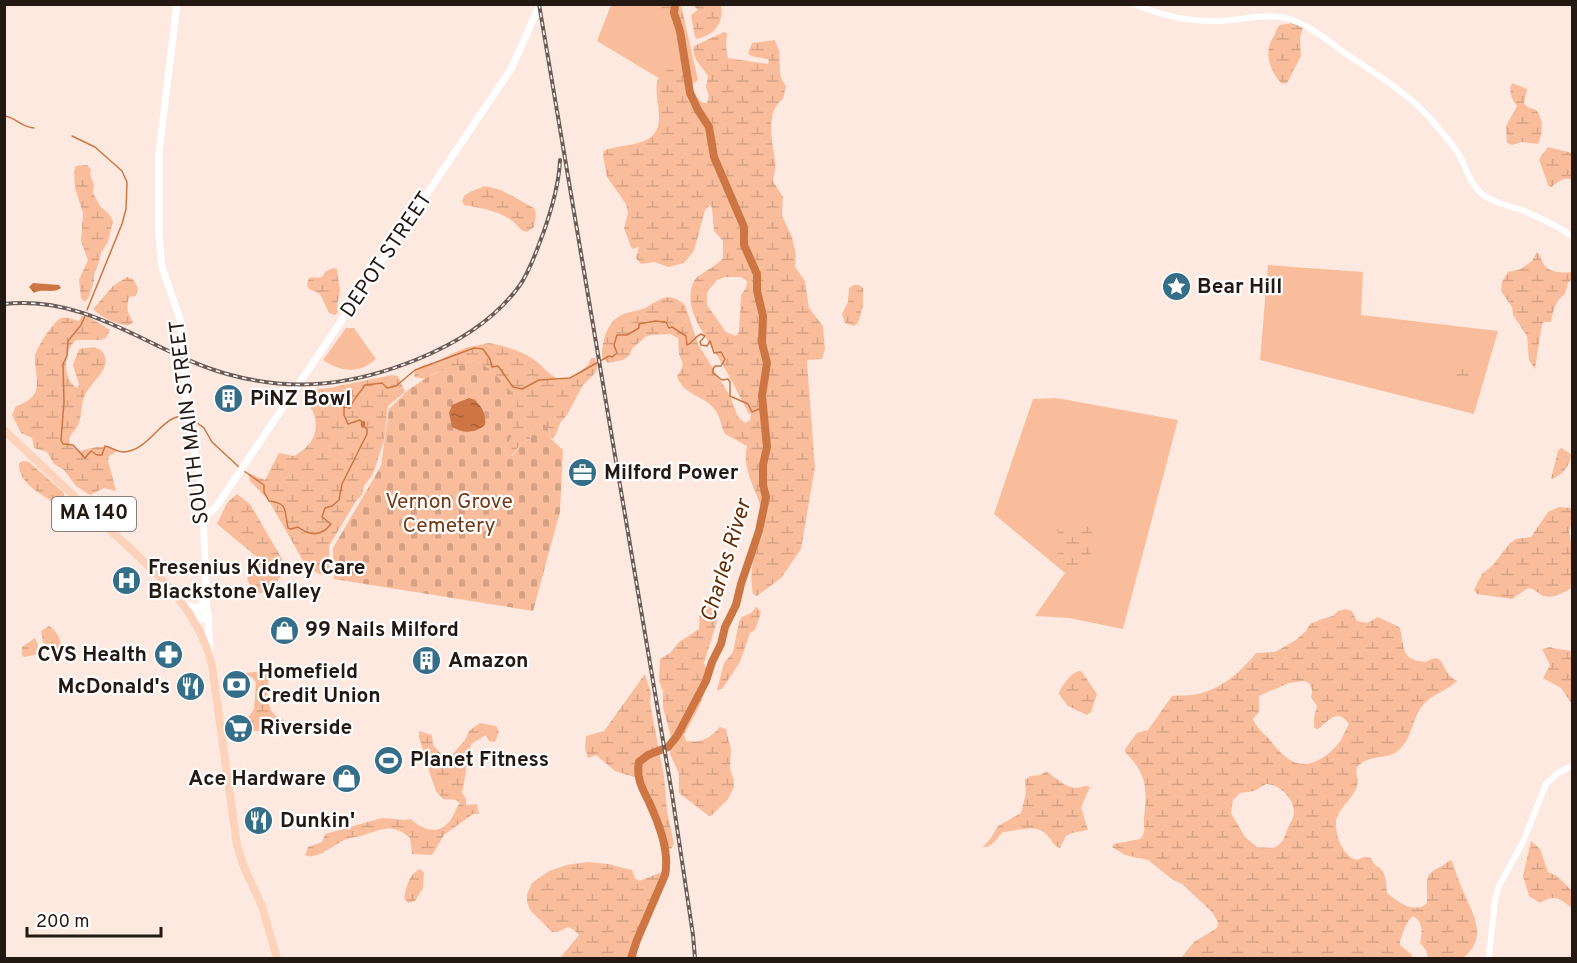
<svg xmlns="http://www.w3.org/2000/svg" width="1577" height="963" font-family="Overpass,sans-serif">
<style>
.green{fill:#fabd9c}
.wetland{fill:url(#wetland-marsh);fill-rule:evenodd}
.cemetery{fill:url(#cemetery-stones)}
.water{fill:url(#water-ripples)}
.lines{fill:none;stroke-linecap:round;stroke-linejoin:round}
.stream{stroke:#cd7643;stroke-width:1.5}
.canal{stroke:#cd7643;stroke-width:4.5}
.river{stroke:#cd7643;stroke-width:8}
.tertiary{stroke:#fff;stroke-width:6}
.secondary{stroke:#fff;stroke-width:7}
.primary{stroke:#fdd2bb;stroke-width:8}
.rail-casing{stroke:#6b5d56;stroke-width:4}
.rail{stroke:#fff;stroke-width:1.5;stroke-dasharray:4.5;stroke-linecap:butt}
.labels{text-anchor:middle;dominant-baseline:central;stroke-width:4.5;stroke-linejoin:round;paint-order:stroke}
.shield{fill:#fff;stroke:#655d59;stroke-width:1.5}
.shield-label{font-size:20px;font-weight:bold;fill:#231812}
.street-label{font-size:21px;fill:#231812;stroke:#fff}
.poi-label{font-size:21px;font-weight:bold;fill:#231812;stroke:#fff;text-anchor:start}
.park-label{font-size:21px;fill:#733915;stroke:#fff}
.water-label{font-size:22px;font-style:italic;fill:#652d04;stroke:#fff}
</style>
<defs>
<pattern id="wetland-marsh" width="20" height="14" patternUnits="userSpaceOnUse" patternTransform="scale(1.5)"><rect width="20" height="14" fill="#fabd9c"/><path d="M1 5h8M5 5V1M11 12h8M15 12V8" fill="none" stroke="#d6a285"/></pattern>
<pattern id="cemetery-stones" width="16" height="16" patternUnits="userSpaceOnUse" patternTransform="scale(1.5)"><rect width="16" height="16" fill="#fabd9c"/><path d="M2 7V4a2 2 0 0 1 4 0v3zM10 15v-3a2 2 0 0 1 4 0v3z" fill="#d6a285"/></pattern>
<pattern id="water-ripples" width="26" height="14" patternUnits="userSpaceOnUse" patternTransform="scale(1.5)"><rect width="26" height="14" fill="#cd7643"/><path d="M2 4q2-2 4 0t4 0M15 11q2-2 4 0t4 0" fill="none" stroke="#a66037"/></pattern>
</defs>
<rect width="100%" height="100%" fill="#fde9df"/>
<path class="green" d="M611,5H681L698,80L682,92L597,41Z
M1268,265L1363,272L1361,315L1498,331L1474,414L1260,360Z
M346,328H354L376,359C360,374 340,372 323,360Z
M1056,398L1178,420L1123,629L1069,618L1035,616L1065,573L994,514L1033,399Z"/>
<path class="wetland" d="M652,5H680L684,19L692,87C695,94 699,104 707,103L709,96L706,87L708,76C702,66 691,59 694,46L724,32L727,33L726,47L728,58L768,64L769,60L767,59L751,56L748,53L752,43L775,40C776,44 778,47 779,50C781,62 777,76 786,86L783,99C764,113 773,142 775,162C776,168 774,175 773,181L783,197L782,216L792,237L796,255L795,267L805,281L809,308L823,326L825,349L822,359L808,360L807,362L815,467L801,549L781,578L757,596L753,594C750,578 751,565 757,549C759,542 764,535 764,527C766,501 740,476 747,446L725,434C721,426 720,417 716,411C705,395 683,396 677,376C685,366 683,364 679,354C678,349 679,343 678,338L670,334L651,335L645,337L632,349L630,355L623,360L608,363L602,357C602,341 607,320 624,314C631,311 640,311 647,307C661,299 669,291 685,305L698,344L730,396L738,417L745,423L750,420L751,414H749C739,395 729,375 718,357C706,335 681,308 694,281C698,274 716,267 723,258V241L714,231L712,208L710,205L705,210L694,251L684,263L669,267L654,262L641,264L636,258L639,247L633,249L631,247L624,228L628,213L626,204L607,177L603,156L604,151C618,144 642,147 653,135C670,117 643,81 667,70C671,68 677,67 681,66C679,51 676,34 671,21L665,19ZM725,277H741L747,281L746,288L741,295L739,332L736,336L726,332L707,305V292L717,280Z
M693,5H721C724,23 715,35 697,39L695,37L691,15L698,10Z
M1291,23L1303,27L1300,38L1301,56L1287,83L1282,84C1269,70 1263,51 1274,36C1276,33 1276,29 1278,27C1281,23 1287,25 1291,23Z
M1512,83L1527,89C1526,100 1518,106 1536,110C1544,119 1543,133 1538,144L1522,142L1512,145L1507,143L1506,126L1517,106C1512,100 1508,91 1512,83Z
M1548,147L1572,153V180C1563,176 1558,183 1551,187L1548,185L1539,159Z
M87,165L91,169L90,174L94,185L93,193L100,206L109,214L113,221L108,242L101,253L98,265L94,275V281L89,297L85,302L81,298L79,280L88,260L81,241L83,213L75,188L74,171L76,166Z
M485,186L501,190L534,208L536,213L534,227L527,232L521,230C508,212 485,209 464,205L462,201L464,196L470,192Z
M1537,252C1541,256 1541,260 1544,265C1550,273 1564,273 1572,272V279L1568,283L1565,294C1555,301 1553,311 1551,322H1544L1542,324L1535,369L1529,360L1527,336L1513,315L1512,307L1501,291L1502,282L1508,272L1521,269L1532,261Z
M333,268L337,269C337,277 340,284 340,291C339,300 336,302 338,312L335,315L329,313L320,294L309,289L307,284L309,278C316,275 321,282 325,272Z
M127,277L133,279L138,288L136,296L129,297C126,311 127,310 133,322L130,325C119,326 100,317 93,309L113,286Z
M854,285H859L863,288V306L858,323L854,326L845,323L842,314L848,302L849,288Z
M82,316H87L110,330L106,338L101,340H76C63,351 62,379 77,388L79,384L73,365L79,349L94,347L101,350C116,367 91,381 85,395C80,404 83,417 77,427C74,433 67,436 70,443C72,448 77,449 81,451C94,447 105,444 117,451L109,456L108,461L116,491L104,488L90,495L76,486L64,470L54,464L47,452L34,448L32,438L21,433L12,415L16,406C23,404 31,400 35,393C40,382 34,368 35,356C37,347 53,322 61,318C67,316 74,320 79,321Z
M489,343C505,346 519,350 533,359C548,369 551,383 573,378L588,365L591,358H595L598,363L596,372L583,385L567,415L560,423L557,432L553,439L550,438L549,428H533L530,439L522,443L511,456L507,454L504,449L511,438L514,394C496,384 495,365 470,360L463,365L435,373L426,379L414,377L415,370L424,365L434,364L447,356L465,348Z
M1458,362L1474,372L1465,380L1455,378L1453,375L1454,366Z
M392,375L398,376L405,392L388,406L384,441L373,474L364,486L362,495L356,501L329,546L330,574L327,576L319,574L306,566L269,501L250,481L248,473L265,480L279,453L294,456C311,447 321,432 313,412C309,404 304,400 305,390L329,388Z
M1561,448L1571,454C1571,465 1562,476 1551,479L1558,451Z
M23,461L29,462L64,493V497L59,505L56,504C41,494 18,483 19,463Z
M237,494L250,504L285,564L286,569L278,580L276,589L257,594L252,591L247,578L259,561L257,557L217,524L227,503Z
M1559,507L1572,508V522L1569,531L1572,548L1571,588C1564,593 1550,600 1542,595C1536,592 1535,589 1528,588L1512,599L1477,594L1474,590L1482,574L1493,565L1510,543L1516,539L1531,537L1548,512Z
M1084,521H1091C1092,527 1093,549 1091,555C1088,562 1082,569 1079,576L1056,558L1061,544L1057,530L1060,527L1079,526Z
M708,605L715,611L718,618L704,663L706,668L712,673L699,707L684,735L686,741C702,743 709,739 720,727L726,729L731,750L730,768L734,781V787L728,799L712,815L709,816L679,793V774L670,754L671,737L663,707V691L659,681L660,659L670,653L679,642L699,629L700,607Z
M756,607L758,608L761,613L755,630L750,633L740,662L722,689L717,690L724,663L733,652L739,622L742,617L751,613Z
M1345,609L1352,611L1357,621L1367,623L1378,617L1397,626L1400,628C1405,648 1400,660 1426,662C1442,651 1442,666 1449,675C1451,677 1454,679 1457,681C1447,691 1432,694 1423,705C1412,718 1413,737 1399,750C1387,761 1370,753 1357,767C1355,774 1359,779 1357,786C1355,796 1341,806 1337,817C1333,831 1342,857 1357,860L1364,857L1371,858L1375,865C1387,871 1386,881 1387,893C1398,902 1413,914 1426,904C1430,893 1422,878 1433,871C1440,866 1444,866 1450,860L1452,861C1456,874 1461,887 1467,900C1477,921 1485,941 1463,958H1428L1426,950L1420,943C1422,933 1424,922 1413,916C1407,920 1400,937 1400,945L1412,955V958H1181L1194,942L1217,928L1218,922L1212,912L1182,884L1173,880L1148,860L1125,855L1112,847L1114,844L1140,839C1147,832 1143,825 1144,817C1148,788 1146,773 1125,752V749L1137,733L1148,730L1172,696C1179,695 1185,696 1192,695C1219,691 1239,674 1256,653L1275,652L1296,640L1306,631L1310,624L1322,619L1333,616L1338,611ZM1304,681C1312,683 1313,690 1311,697L1317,706L1314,717V728L1318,729C1329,721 1337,707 1349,724C1346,729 1344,734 1341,740C1337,746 1331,752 1325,756C1301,773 1285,760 1270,740C1264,733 1256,728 1253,719L1259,712V696L1289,683ZM1266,784C1279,784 1294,798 1294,812C1294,819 1289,824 1287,830C1284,839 1282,844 1273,848L1257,847L1245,837L1231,813L1233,800L1240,793L1254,791Z
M49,626C57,631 62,640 61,650L59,653L49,652L43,642L41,631Z
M35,638L38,645V654L24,657L22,655V647Z
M1550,647C1558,650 1566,649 1572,652V704L1561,688L1543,678L1550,665L1542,649Z
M265,671L269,675C268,694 264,715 286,721V723C279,731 255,734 246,728L245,723L254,709L256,683L253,678L244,673Z
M1079,671L1082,672L1097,694L1091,712L1087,715L1068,706L1059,694C1061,686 1071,673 1079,671Z
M645,674L651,693L650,703L664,776L667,811L674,844L671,849L667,848L658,814L645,787L640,779L615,771L596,755L588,758L585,748L586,736L604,731Z
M480,723L496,726L499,732L495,742L489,741L486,735L471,744L462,793L466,798V805L477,804L479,814H473L444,835L432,855L412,854L410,838C392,822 381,830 361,836C357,837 352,837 347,839C335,843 317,861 305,855L308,847L322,842L325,834L382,818L404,820L411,819C420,828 436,836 448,823C454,817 455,809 460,803L456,800L443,799L436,791L430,774L419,737V731L432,735L433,745L441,754L452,755L465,740L469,731Z
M1046,771C1054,776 1064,787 1076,788C1082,788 1084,784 1090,787L1081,807L1088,830L1072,833L1066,836L1060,848C1053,846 1052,840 1047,835C1037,823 1017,831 1003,832C996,838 993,848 983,847L991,838L998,826L1021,813L1026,793L1025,780L1030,776L1041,775Z
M1531,841L1540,849L1548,872L1557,876L1572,891V908C1560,898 1554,894 1540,903L1529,896L1523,876Z
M587,862L608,864L632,870L635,878L639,881L667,870L670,871L659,897L655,903L636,951L638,958H560L579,935L574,930L568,927L558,932H552L530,910L527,902V894L532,883L549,871L567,865Z
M420,869L424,873L423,888L415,901L408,903L404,898C407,886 408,875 420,869Z"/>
<path class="cemetery" d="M470,360C491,363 502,385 518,398L511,438L504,449L507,454L512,456L522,443L530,439L533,428L539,423L548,426L550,438L563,450L560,512L533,611L334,579L333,548L381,466L389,409L408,390L423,380L444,369L463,365Z"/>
<path class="water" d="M33,283L59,285L61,288C53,294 42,288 34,293L29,287Z
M469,398C480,401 487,414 485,425C475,433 464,434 452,427L449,413L452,405Z"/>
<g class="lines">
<path class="stream" d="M4,116C16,117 20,127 34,128
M72,136L95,147L122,171L127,182L126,209L122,224L87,310
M85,316L81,325L68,341L67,356L63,364L64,402L61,440L63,444L73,445L85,458L91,451L97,455H102L105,446C111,447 117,452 123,452C150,451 161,415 184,416
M192,419L204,428L212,442L240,468
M363,423L360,420L348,424L344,415V407L350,408C353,399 360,393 365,385L382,383L387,388L396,386L415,370L474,348L483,349L490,359L492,367L498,366L513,387L522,389L539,380L570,378L609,356L612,357L617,353L614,345L617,335H627L639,328V324L655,321L666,322L669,328L672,327L686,336L687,345C693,343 693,338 701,334L705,336L700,342L701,345L707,346L710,341L714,353L721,352L725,359L721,366H715L713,369V373L722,380L728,379L730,382V396L748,404L752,412L759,409L763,414
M244,471L264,485V492L269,501C289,503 284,511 288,528L291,529L298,527C310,536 321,537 331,524L322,517L325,508L332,506L339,500L342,484L367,434V429L363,425"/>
<path class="canal" d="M363,425V423"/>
<path class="river" d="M631,958L637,940L665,875C670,852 659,824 649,802C642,788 636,778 639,762L648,755L668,747L677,736L706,681L712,662L721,644L725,627L736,605L741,584L759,531L766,497L763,485V465L767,447L762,396L767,363L762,343L763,316L757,291V274L744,245V227L714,157L709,127L698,110L690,93L680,31L674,13L675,4"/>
<path class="tertiary" d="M1134,4C1160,15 1190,22 1219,21C1245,20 1270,11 1295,21C1314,28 1329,42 1345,53C1380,77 1413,95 1440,130C1447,138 1454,146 1459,155C1467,169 1469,183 1482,194C1494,204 1510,205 1524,211C1541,218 1557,226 1572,236
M1489,958L1495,900L1499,886L1523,842L1546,784L1558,773L1572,766"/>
<path class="secondary" d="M177,4L159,153V237L162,267L180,319L183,339L187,410L202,488L207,611L204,619L194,622
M202,511L210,512L216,507L511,69L540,4
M181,601C188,606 196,611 203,604
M208,614L210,657
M194,622L205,597"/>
<path class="primary" d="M4,430C36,460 67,489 98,519C143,561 198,603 212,666L237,845L244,867L262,906L277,958"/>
<defs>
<path id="rail" d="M539,4L672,794L693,935L695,958
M4,304C92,295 149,352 227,374C295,393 354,385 418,359C457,343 495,320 520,285C531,269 537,249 544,231C552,208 559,185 560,160"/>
</defs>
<use href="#rail" class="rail-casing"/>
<use href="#rail" class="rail"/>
</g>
<defs>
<symbol id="sight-disc" viewBox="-11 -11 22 22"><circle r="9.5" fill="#356e88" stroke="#fff"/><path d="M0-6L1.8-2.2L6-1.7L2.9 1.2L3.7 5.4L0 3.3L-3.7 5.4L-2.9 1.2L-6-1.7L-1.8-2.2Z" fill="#fff"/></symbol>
<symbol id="building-disc" viewBox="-11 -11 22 22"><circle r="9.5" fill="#356e88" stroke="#fff"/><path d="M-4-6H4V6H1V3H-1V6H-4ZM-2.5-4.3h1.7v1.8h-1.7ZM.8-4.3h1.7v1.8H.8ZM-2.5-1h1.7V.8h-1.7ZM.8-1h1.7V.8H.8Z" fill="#fff"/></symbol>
<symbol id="office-disc" viewBox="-11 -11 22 22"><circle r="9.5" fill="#356e88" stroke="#fff"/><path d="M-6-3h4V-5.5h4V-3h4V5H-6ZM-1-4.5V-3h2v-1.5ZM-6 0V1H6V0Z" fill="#fff"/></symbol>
<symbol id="hospital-disc" viewBox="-11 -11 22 22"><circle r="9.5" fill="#356e88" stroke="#fff"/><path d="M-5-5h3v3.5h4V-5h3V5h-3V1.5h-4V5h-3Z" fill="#fff"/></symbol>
<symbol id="shop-disc" viewBox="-11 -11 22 22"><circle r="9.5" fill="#356e88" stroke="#fff"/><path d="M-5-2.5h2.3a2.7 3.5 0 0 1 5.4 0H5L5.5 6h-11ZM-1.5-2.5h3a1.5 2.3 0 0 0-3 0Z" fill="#fff"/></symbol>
<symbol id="pharmacy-disc" viewBox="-11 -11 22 22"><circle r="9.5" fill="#356e88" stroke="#fff"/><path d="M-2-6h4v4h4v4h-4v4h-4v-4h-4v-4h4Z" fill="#fff"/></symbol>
<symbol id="bank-disc" viewBox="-11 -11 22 22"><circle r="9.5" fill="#356e88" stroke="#fff"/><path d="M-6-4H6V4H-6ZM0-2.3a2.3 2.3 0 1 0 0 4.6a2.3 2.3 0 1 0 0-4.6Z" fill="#fff"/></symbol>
<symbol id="restaurant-disc" viewBox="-11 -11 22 22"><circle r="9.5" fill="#356e88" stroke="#fff"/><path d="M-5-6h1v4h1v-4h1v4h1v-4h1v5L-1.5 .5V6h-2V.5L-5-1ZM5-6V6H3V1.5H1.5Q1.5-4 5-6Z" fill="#fff"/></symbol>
<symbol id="supermarket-disc" viewBox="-11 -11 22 22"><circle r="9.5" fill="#356e88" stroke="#fff"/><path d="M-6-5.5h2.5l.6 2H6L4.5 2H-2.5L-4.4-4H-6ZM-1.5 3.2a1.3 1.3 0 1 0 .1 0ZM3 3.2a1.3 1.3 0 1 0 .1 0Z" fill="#fff"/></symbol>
<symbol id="stadium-disc" viewBox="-11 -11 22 22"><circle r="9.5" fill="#356e88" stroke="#fff"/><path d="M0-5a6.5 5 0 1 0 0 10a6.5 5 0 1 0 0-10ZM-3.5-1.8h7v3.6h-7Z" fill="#fff"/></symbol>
</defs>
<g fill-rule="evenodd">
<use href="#sight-disc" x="1160" y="270" width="33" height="33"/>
<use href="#building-disc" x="212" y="382" width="33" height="33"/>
<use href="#office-disc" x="566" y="456" width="33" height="33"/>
<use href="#hospital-disc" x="110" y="564" width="33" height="33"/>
<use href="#shop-disc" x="268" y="614" width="33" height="33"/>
<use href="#pharmacy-disc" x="152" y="638" width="33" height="33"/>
<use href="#building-disc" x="410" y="644" width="33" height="33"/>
<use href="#bank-disc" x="220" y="668" width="33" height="33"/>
<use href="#restaurant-disc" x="174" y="670" width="33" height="33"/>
<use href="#supermarket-disc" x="222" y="712" width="33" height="33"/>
<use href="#stadium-disc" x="372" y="744" width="33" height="33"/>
<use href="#shop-disc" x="330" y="762" width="33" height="33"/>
<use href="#restaurant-disc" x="242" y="804" width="33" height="33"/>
</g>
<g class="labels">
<rect class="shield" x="52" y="497" width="84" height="34" rx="4.5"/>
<g class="shield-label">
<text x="94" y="514">MA 140</text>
</g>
<g class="street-label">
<text transform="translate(387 255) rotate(-56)">DEPOT STREET</text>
<text transform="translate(190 422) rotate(-97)">SOUTH MAIN STREET</text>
</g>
<g class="poi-label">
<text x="1197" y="287">Bear Hill</text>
<text x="250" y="399">PiNZ Bowl</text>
<text x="604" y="473">Milford Power</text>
<text x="148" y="568">Fresenius Kidney Care<tspan x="148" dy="24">Blackstone Valley</tspan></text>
<text x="305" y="630">99 Nails Milford</text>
<text x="147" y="655" text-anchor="end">CVS Health</text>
<text x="448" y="661">Amazon</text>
<text x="258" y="672">Homefield<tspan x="258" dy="24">Credit Union</tspan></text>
<text x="170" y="687" text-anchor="end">McDonald's</text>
<text x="260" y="728">Riverside</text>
<text x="410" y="760">Planet Fitness</text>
<text x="326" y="779" text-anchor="end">Ace Hardware</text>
<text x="280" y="821">Dunkin'</text>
</g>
<g class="park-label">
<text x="449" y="502">Vernon Grove<tspan x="449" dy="24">Cemetery</tspan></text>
</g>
<g class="water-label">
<text transform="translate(727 561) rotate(-73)">Charles River</text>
</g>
</g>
<rect width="1577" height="963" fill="none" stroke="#231812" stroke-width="12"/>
<path d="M27 927v9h134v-9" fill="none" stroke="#231812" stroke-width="3"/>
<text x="36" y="927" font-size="18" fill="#231812" stroke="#ffffff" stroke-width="4.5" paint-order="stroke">200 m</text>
</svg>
